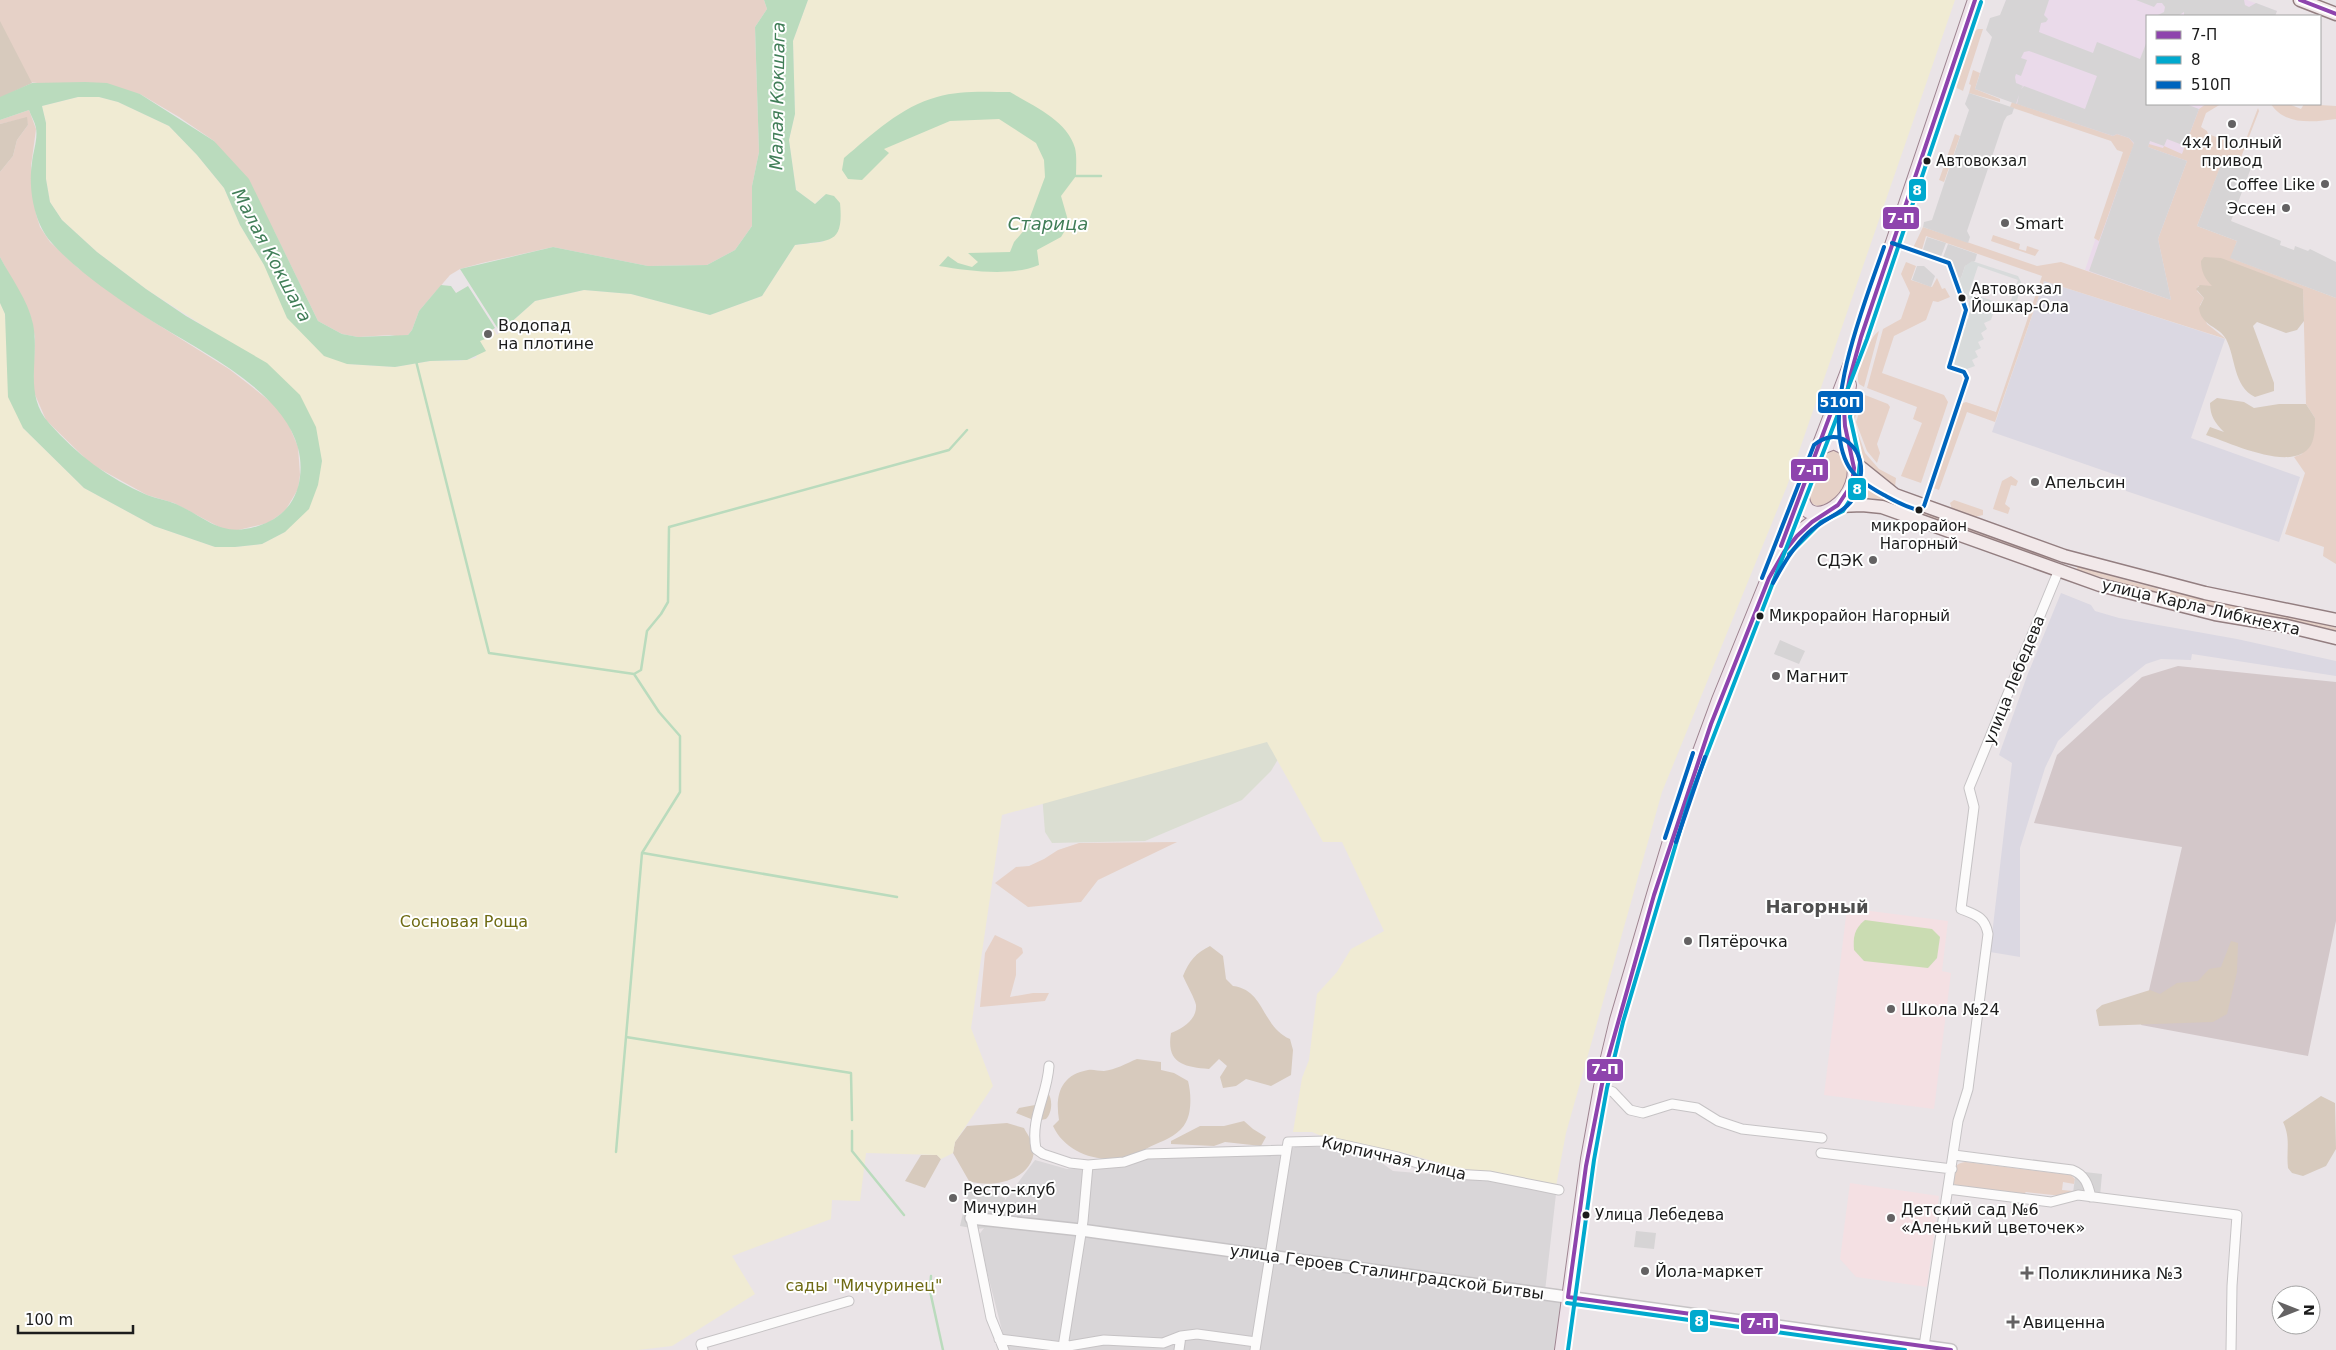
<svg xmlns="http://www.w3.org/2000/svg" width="2336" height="1350" font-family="'DejaVu Sans',sans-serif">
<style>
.residential{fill:#d9d6d8}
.commercial{fill:#eadaea}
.industrial{fill:#dbd8e2}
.education{fill:#f4e0e3}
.construction{fill:#d3c7c9}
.grass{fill:#e6d1c7}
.forest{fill:#d7cabd}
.wetland{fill:#dbded2}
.park{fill:#f0ebd3}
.pitch{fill:#cadcb2}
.parking{fill:#d6d4d5;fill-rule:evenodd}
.plaza{fill:#d8dbdb;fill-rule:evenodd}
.water{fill:#badbbd}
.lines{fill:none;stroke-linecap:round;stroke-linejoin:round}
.stream{stroke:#badbbd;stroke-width:2.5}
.minor-casing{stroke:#c6c3c5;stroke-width:11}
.tertiary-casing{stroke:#c6c3c5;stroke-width:14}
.secondary-casing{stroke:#937e80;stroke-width:15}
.primary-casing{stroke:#9e8490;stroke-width:16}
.minor{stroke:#fcfbfb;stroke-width:9}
.tertiary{stroke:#fcfbfb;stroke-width:11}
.secondary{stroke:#f2e9ea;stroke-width:12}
.primary{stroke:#eee4ea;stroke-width:14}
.bus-1-casing{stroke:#fff;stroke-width:8}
.bus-2-casing{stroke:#fff;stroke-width:8}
.bus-3-casing{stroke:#fff;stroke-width:8}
.bus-1{stroke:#8e44ad;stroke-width:4}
.bus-2{stroke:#00a9ce;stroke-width:4}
.bus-3{stroke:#0065bd;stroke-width:4}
.poi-dot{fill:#646263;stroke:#fff;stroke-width:2}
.bus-dot{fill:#1c1c1c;stroke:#fff;stroke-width:2}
.labels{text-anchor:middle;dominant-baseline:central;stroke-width:4;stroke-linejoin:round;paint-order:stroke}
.bus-label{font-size:15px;fill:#1c1c1c;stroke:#fff;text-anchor:start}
.poi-label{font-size:16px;fill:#1c1c1c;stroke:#fff;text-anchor:start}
.street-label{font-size:16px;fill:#1c1c1c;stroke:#fff}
.park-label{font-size:16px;fill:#6f6b14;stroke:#fff}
.water-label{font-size:18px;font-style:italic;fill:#417e58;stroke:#fff}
.neighbourhood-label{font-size:18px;font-weight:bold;fill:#4f4f4f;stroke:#fff}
.line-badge{stroke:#fff;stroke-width:2}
.badge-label{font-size:14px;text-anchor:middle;font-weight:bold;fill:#fff}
</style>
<rect width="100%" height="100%" fill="#eae4e7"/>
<path class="residential" d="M1300,1145L1367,1152L1393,1171L1489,1179L1556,1194L1544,1300L1562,1303L1555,1350H1007L978,1236L1035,1160L1067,1169L1132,1165L1144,1158L1276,1155Z"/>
<path class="commercial" d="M2006,0H2247L2277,11L2275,16H2147V104H2216L2205,112L2158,239L2171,300L2085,270L2128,143L1975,89Z"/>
<path class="industrial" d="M2044,281L2225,339L2191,438L2300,477L2279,542L2126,491L2122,477L1992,432Z
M2061,593L2091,605L2095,611L2119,618L2237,639L2336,661V676L2192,654L2191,660L2161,659L2146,664L2101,700L2058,741L2045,768L2020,848V957L1990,952L2012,763L1999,755L2027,676Z"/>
<path class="education" d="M1847,908L1948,921L1942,971L1951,973L1934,1109L1824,1095Z
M1850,1183L1939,1196L1927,1287L1856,1277L1840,1259Z"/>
<path class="construction" d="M2178,666L2336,682V921L2308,1056L2141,1025L2182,847L2034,823L2057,755L2142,677Z"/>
<path class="grass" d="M0,0H764L767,9L755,27L759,152L752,186V226L735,250L707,265L648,266L553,247L482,263L460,269L450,275L419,311L412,330L408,335L401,337L390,335L358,337L342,334L318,321L274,231L214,141L179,117L140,94L0,79Z
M1978,29H1983L1963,91L1957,88L1956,85L1974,32Z
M1973,70L1980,73L1975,89L2000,99V102L1969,93L1971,85L1969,84Z
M2012,102L2113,136L2117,134L2129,138L2134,144L2099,241L2094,238L2123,152L2117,150L2111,141L2010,107Z
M2206,104H2221L2206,113L2201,127L2207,131L2208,134L2243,147L2258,108L2259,111L2240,160L2236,162L2224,158L2197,226L2237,241L2231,258L2336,298V564L2323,556L2324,547L2285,534L2305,473L2294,457L2302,454L2315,418L2306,404L2303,289L2198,286L2197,291L2204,298L2200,305L2207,324L2226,339L2044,281L1995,422L1967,412L1939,490L1928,486L1957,405L1966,402L1996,412L2042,276L1926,236L1921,253L1912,250L1923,227L2037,266L2061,262L2171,300L2158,239L2187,161L2148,147L2149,144L2163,148L2164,146L2182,154L2199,109Z
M2271,104H2289L2301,109L2304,104L2336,106V119C2314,122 2285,126 2271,104Z
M29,110L36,129L31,166L36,214L40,227L50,242L78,268L149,319L229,369L251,386L277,407L288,423L298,447L300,475L298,489L285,511L268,523L234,531L223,529L174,503L147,495L91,464L46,420L33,390L35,337L30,314L0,257V172L13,156L17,140L28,125L26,118L0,124V120Z
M1955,134L1960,136L1944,182L1939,180Z
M1993,235L2020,244L2019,249L2026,251L2027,246L2039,250L2035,256L1991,241Z
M1906,262L1916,266L1911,280L1932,287L1937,278L1942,289L1945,288L1950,297L1938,302L1933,301L1926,320L1894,336L1882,373L1944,395L1948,402L1921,483L1901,476L1922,423L1913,419L1917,407L1867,388L1883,329L1901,319L1910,293L1901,274Z
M1879,331L1864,387L1859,384C1854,374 1869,337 1879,331Z
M1858,392L1862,394L1854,422L1865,453L1879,469L1896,478L1895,487C1854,459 1849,442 1852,394Z
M1865,395L1888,404L1890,407L1877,444L1880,453L1877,463L1867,451L1856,422Z
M1829,447C1833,448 1838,449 1841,451C1859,464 1843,505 1817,506L1809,502L1807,497L1821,452Z
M2011,476L2018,481L2016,486L2011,485L2005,504L2010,508L2008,514L1993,509L2002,481Z
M1862,478L1875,491L1890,498L1889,503L1872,498H1856Z
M1895,500L2056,559L2055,563L1894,505Z
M1954,500L1983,510V515L1975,517L1952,509L1950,503Z
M2078,566C2128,582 2179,594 2231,605C2266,612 2301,617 2336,628V632C2302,621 2267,616 2232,610C2179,599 2127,585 2076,570Z
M1177,842L1098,880L1081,902L1028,907L995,883L1016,867L1029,866L1044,859L1058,850L1079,843Z
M995,935L1022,948L1023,953L1016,960V975L1010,997L1033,993H1049L1045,1001L980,1007L985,953Z
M1966,1162L2071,1175L2075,1179L2074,1184L2063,1182L2062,1190L2073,1191L2062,1196L2026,1192L2021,1196L1958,1189L1953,1182C1954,1171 1953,1163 1966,1162Z"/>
<path class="forest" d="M0,21L32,83L0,98Z
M27,117L28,125L17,140L13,156L0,172V124Z
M2204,257L2221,258L2303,289L2304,321L2297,330L2286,333L2257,322L2253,326L2274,383V391L2255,397C2233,386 2236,358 2226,339C2219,326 2201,326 2199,308L2204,298L2196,289L2200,285L2212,286C2205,279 2201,271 2201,261Z
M2217,398L2244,402L2254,408L2279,404H2306L2315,418C2315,427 2315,437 2311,445C2294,474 2231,443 2206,435L2210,427L2224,432C2215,423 2210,416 2210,403Z
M2231,941L2238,943L2237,972L2227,1014L2213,1022L2099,1026L2096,1010L2102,1005L2150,990L2160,994L2177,983L2198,981L2209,969L2221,967Z
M1210,946L1223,956L1226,979L1233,986C1265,990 1261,1026 1290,1039L1293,1050L1291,1075L1271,1086L1246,1079L1236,1086L1223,1088L1220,1077L1227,1066L1219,1059L1209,1069C1183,1067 1166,1063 1171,1033C1182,1029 1197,1020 1196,1005C1195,999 1186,983 1183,976C1189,961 1196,953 1210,946Z
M1137,1059L1161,1062V1070L1174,1073L1188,1081C1191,1092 1192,1111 1186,1122C1181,1133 1166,1140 1156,1144C1143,1150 1127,1159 1113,1159C1088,1160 1063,1148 1053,1126L1059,1120C1055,1096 1060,1075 1088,1070C1093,1069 1098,1071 1104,1071C1115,1070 1127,1063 1137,1059Z
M1048,1093C1053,1100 1052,1113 1046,1119L1036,1121L1016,1113L1019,1108L1035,1105Z
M2321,1096L2335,1103L2336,1149L2326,1166L2303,1176L2292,1173L2288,1168C2286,1150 2291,1139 2283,1122Z
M1244,1121L1253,1129L1266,1137L1261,1146L1225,1142L1214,1146L1171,1144V1141L1200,1126H1224Z
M1007,1123L1024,1128C1027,1134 1034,1143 1034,1150C1033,1180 992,1189 969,1181L953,1153L955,1142L967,1126Z
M921,1155H937L941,1159L925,1188L905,1181Z"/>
<path class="wetland" d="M1328,676L1271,771L1242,800L1145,841L1052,843L1045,832L1038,744Z"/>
<path class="park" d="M808,0H1955L1787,486L1662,792L1566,1133L1556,1186L1451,1166L1400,1152L1326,1138L1312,1132H1293L1302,1078L1309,1060L1317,994L1337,972L1351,949L1384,931L1342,842H1323L1267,742L1002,815L971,1028L993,1086L955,1142L953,1153L941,1159L937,1155L866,1153L860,1201L832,1200L831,1219L732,1256L755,1294L672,1346L638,1350H0V303L5,314L8,354L23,428L84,488L154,526L215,547H235L262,544L285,532L322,461L224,339L146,289L97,252L62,220L50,202L46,179V123L42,106L78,97H99L118,102L169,126L197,155L224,188L240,225L264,265L347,364L395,367L430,361H458L476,358L480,341L493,329L497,335L535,301L584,290L631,294L710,315L762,296L795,245L823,242V196L815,204L796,190L789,140L795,114L793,41Z"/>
<path class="pitch" d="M1865,920L1932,929L1940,937L1937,958L1928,968L1864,961L1854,950C1853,937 1854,929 1865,920Z"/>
<path class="parking" d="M2006,0H2049L2044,15L2048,19L2046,22L2041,23L2039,32L2093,53L2097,42L2140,59L2147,41V104H2186L2199,109L2185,146L2167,139L2164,146L2150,141L2148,147L2187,161L2158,239L2171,300L2089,271L2134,143L2129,138L2117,134L2113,136L2017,104L2019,95L2016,104L1975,89L1992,37L1986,30L1990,18L2000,15ZM2029,51L2097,76L2085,109L2024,86L2021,89L2023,86L2016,83L2015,77L2016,74L2021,76L2027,60L2021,58L2024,52Z
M2136,0H2244L2245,5L2249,7L2256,3L2277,11L2275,16H2184V12L2178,16H2156L2164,12L2165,7L2162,3H2157L2154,7Z
M1969,93L2014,108L2012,114L2007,116L2004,121L1967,231L1970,237L1968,243L1923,227L1924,222L1932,220L1943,187L1969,110L1965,104Z
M2224,157L2251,168L2231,221L2281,241L2280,245L2294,250L2295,246L2308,251L2310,249L2336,262V298L2230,258L2237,241L2197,226Z
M1927,237L1946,243L1940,259L1922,253Z
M1948,244L1977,254L1975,261L1965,266L1961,278L1952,277L1947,262L1942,260Z
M1917,266H1924L1935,276L1931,287L1912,280Z
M1780,640L1805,651L1799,664L1774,654Z
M2076,1171L2102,1174L2100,1196L2073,1193Z
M969,1187L1005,1198L1002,1226L977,1229L960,1226Z
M1636,1231L1656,1233L1654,1249L1634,1247Z"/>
<path class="plaza" d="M1972,261L2018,276L2022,284L2015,307L2007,312L1995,308L1991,320L1984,323L1987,329L1981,333L1984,339L1978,342L1981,348L1975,351L1978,357L1972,360L1975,366L1964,370L1957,367L1950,358L1957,355L1954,349L1960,345L1957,339L1963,336L1960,330L1966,327L1963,321L1969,318L1966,312L1970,300L1958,294L1951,279L1953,276L1961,278L1965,266ZM1978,266L2018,280L2009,306L1969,293Z"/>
<path class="water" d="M764,0H808L793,41L795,114L789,140L796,190L815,204L826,194L834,196L840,203C844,245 830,240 795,245L762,296L710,315L631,294L584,290L535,301L500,332L460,269L553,247L648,266L707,265L735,250L752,226V186L759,152L755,27L767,9Z
M85,82L107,83L140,94L214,141L249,179L318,321L342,334L358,337L408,335L412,330L419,311L441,285L451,286L456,293L468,286L495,328L483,335L485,339L480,341L486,351L467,360L430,361L395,367L347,364L324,356L287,318L264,265L240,225L224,188L197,155L169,126L118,102L99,97H78L42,106L46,123V179L50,202L62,220L97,252L146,289L186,316L267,363L300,395L316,427L322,461L318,485L309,509L285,532L262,544L235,547H215L154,526L84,488L23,428L8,397L5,314L0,303V257C11,278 28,300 33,324C40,358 23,394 49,423C76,454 109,479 147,495C157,499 167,500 176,504C207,518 221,538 258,526C271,522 282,515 290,504C301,489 303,466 298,448C283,390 200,351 152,321C121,301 75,270 51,242C34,223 28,188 32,163C33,152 38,139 36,128C35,122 31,116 29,110L0,120V97L32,83Z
M1010,92C1033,106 1067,120 1075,148C1077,156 1076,167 1076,176L1061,196L1069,224L1061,237L1037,250L1039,265C1010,277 970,271 939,266L948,256L958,263L972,267L978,262L968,253L1010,252L1014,242L1026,228L1045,177L1044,160L1036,143L999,119L950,121L884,149L889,153L862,180L848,179L842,170L844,158C871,135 902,106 937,97C960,90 987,92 1010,92Z"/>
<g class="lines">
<path class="stream" d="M1076,176H1101
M416,361L489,653L634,674L641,670L647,631L661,614L668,602L669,527L949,450L967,430
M643,853L897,897
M626,1037L851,1073L852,1120
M852,1131V1151L904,1215
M616,1152L642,853L680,792V736L659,712L634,674
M931,1276L930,1291L943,1350"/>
<defs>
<path id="minor" d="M1049,1066C1047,1097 1030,1118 1036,1149L1043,1154L1070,1163L1088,1165L1124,1162L1147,1154L1286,1150
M1601,1087L1613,1092L1630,1110L1643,1113L1672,1104L1697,1108L1718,1121L1742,1129L1822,1138
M1821,1153L1952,1169
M1954,1155L2072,1170C2085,1175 2088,1184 2091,1197
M1948,1189L2051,1202L2078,1195L2237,1215L2232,1286L2231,1350
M971,1218L991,1318L1004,1350
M999,1339L1063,1347L1104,1340L1163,1343L1181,1336L1197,1334L1256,1342
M1924,1346L1958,1121L1968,1089L1988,934C1985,917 1976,915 1961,909L1974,807L1969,788L2058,572
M1063,1347L1083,1221L1088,1165
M703,1350L701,1344L849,1301
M1179,1350L1181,1336
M1255,1350L1288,1142L1326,1141L1398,1157L1453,1174L1489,1176L1559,1190"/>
<path id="tertiary" d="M971,1218L1081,1230L1951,1350"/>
<path id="secondary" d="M2300,0L2336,14
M1854,462L1895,495L2064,556L2205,593L2336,620
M1839,506L1862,505L1882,507L2100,585L2215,614L2287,626L2336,638"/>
<path id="primary" d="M1849,385L1844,417L1850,450
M1802,492C1800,540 1874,500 1850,450L1834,442L1819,448
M1782,554L1804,529L1824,514
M1562,1350L1588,1159L1601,1087L1617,1020L1655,891L1683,798L1719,700L1773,567L1861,337L1975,0"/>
</defs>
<use href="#minor" class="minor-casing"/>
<use href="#tertiary" class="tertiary-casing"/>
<use href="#secondary" class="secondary-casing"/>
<use href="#primary" class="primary-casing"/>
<use href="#minor" class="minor"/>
<use href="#tertiary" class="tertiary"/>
<use href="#secondary" class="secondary"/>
<use href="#primary" class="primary"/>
<defs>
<path id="bus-1" d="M2300,0L2336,14
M1781,546L1838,394
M1568,1297L1586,1166L1605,1069L1654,895L1711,724L1769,578L1784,552L1797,536L1812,522L1838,505L1852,484L1854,468L1845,426L1844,408L1850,377L1861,337L1975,0
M1568,1297L1951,1350"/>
<path id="bus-2" d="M1789,554L1821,522L1843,511L1857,489L1860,462L1850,417L1853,394
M1567,1303L1905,1350
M1568,1350L1594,1160L1607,1088L1623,1022L1689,800L1867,339L1981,2"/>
<path id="bus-3" d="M1884,247C1866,300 1818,415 1849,467C1856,479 1871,488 1884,495C1895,501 1907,508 1919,510L1924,506L1967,378L1964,372L1949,367L1966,310L1949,263L1892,243
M1762,578L1814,445C1837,425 1863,446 1861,473C1857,514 1832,511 1808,533C1793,547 1783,565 1773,583
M1665,838L1693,753
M1676,842L1705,757"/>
</defs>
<use href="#bus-1" class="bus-1-casing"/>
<use href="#bus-2" class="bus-2-casing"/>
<use href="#bus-3" class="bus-3-casing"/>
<use href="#bus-1" class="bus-1"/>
<use href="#bus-2" class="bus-2"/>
<use href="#bus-3" class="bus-3"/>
</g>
<g class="poi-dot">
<circle cx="2232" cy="124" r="5"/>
<circle cx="2325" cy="184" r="5"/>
<circle cx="2286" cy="208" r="5"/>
<circle cx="2005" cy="223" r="5"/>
<circle cx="488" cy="334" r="5"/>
<circle cx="2035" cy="482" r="5"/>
<circle cx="1873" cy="560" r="5"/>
<circle cx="1776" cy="676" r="5"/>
<circle cx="1688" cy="941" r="5"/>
<circle cx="1891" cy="1009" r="5"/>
<circle cx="953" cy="1198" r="5"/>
<circle cx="1891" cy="1218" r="5"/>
<circle cx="1645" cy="1271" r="5"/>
<path d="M2024.5 1265.5h5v5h5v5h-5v5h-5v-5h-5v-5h5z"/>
<path d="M2010.5 1314.5h5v5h5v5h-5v5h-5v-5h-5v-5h5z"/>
</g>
<g class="bus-dot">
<circle cx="1927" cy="161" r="4.5"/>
<circle cx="1962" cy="298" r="4.5"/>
<circle cx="1919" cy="510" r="4.5"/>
<circle cx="1760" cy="616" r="4.5"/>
<circle cx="1586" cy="1215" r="4.5"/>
</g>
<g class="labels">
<g class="bus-label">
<text x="1936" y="161">Автовокзал</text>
<text x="1971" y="289">Автовокзал<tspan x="1971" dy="18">Йошкар-Ола</tspan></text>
<text x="1919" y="526" text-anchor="middle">микрорайон<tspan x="1919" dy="18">Нагорный</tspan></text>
<text x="1769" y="616">Микрорайон Нагорный</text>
<text x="1595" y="1215">Улица Лебедева</text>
</g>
<g class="poi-label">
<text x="2232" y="142" text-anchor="middle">4x4 Полный<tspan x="2232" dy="18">привод</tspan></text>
<text x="2315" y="184" text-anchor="end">Coffee Like</text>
<text x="2276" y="208" text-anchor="end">Эссен</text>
<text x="2015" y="223">Smart</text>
<text x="498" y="325">Водопад<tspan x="498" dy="18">на плотине</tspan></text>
<text x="2045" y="482">Апельсин</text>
<text x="1863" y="560" text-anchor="end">СДЭК</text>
<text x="1786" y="676">Магнит</text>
<text x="1698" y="941">Пятёрочка</text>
<text x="1901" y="1009">Школа №24</text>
<text x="963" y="1189">Ресто-клуб<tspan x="963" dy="18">Мичурин</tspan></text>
<text x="1901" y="1209">Детский сад №6<tspan x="1901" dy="18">«Аленький цветочек»</tspan></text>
<text x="1655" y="1271">Йола-маркет</text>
<text x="2038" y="1273">Поликлиника №3</text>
<text x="2023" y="1322">Авиценна</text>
</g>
<g class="street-label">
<text transform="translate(2201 607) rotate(13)">улица Карла Либкнехта</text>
<text transform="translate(2014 680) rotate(-68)">улица Лебедева</text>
<text transform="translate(1394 1158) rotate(13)">Кирпичная улица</text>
<text transform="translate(1387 1272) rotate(8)">улица Героев Сталинградской Битвы</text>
</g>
<g class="park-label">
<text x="464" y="921">Сосновая Роща</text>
<text x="864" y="1285">сады "Мичуринец"</text>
</g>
<g class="water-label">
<text transform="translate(777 96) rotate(-89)">Малая Кокшага</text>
<text x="1048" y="223">Старица</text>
<text transform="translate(272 255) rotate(62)">Малая Кокшага</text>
</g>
<g class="neighbourhood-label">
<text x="1817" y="906">Нагорный</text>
</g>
</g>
<g class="line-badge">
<rect x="1908" y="178" width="19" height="24" rx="5" fill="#00a9ce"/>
<rect x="1882" y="206" width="38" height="24" rx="5" fill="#8e44ad"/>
<rect x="1817" y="390" width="47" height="24" rx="5" fill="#0065bd"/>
<rect x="1790" y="458" width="39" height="24" rx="5" fill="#8e44ad"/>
<rect x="1847" y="477" width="20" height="24" rx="5" fill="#00a9ce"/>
<rect x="1586" y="1058" width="38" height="24" rx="5" fill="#8e44ad"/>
<rect x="1689" y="1309" width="20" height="24" rx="5" fill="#00a9ce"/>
<rect x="1740" y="1312" width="39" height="23" rx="5" fill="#8e44ad"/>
</g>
<g class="badge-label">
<text x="1917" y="195">8</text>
<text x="1901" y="223">7-П</text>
<text x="1840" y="407">510П</text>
<text x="1810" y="475">7-П</text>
<text x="1857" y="494">8</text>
<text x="1605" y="1074">7-П</text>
<text x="1699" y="1326">8</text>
<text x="1760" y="1328">7-П</text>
</g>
<rect x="2146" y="15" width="175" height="90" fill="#ffffff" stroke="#a4a4a4"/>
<rect x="2156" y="31" width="25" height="8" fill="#8e44ad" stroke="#a4a4a4"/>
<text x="2191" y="40" font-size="15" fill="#1c1c1c">7-П</text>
<rect x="2156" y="56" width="25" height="8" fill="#00a9ce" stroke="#a4a4a4"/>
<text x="2191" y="65" font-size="15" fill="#1c1c1c">8</text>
<rect x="2156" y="81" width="25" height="8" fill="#0065bd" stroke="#a4a4a4"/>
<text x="2191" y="90" font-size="15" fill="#1c1c1c">510П</text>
<g transform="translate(2296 1310) rotate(90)"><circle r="24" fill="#ffffff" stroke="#a4a4a4"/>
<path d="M0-4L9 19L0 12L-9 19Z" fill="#646263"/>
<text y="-8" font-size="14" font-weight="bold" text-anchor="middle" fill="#1c1c1c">N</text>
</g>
<path d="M18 1325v8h115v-8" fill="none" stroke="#1c1c1c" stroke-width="2.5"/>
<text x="25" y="1325" font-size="15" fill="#1c1c1c" stroke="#ffffff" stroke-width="4" paint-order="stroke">100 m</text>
</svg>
